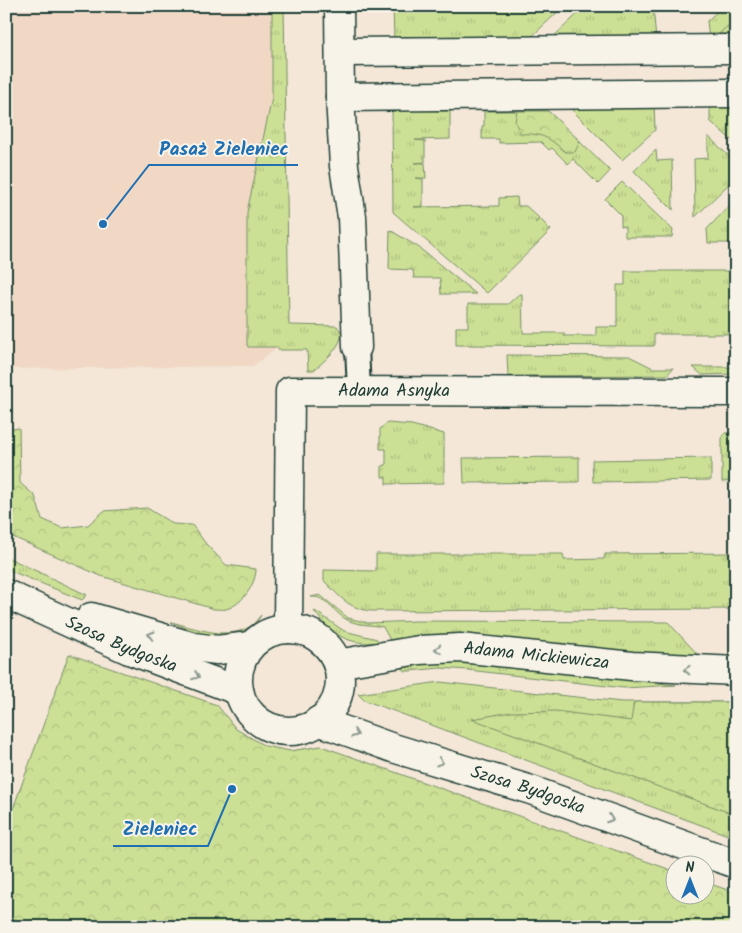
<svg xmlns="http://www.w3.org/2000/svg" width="742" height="933" font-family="Kalam,sans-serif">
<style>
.built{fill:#f0d8c5}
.grass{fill:url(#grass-tufts);stroke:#768e64}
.forest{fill:url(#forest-crowns);stroke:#768e64}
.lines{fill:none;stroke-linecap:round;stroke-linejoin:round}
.lane-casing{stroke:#1f3d34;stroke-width:26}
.street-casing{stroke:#1f3d34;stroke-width:31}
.secondary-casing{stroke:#1f3d34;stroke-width:31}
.lane{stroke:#f7f3e8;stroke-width:22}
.street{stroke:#f7f3e8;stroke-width:28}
.secondary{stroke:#f7f3e8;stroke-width:28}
.oneway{stroke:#8b988e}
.labels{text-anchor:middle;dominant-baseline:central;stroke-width:4;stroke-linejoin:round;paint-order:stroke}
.street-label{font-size:18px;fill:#1f3d34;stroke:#f7f3e8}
.leader{fill:none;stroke:#1f6fb2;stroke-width:2}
.callout-dot{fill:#1f6fb2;stroke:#f7f3e8;stroke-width:2}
.callout-label{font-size:19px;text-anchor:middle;font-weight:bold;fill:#1f6fb2;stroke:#f7f3e8;stroke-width:4;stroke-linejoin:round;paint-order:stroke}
</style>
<defs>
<pattern id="grass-tufts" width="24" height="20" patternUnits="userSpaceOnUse" patternTransform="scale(1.25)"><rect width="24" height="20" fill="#cce095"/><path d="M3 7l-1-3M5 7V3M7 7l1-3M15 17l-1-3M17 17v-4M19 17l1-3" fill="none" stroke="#afc181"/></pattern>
<pattern id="forest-crowns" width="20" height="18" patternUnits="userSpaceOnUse" patternTransform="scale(1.25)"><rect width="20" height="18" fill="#cce095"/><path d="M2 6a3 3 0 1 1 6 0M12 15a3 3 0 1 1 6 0" fill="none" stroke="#afc181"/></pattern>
</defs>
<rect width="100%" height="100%" fill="#f4e7d8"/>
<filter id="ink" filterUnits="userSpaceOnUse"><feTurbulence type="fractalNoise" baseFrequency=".02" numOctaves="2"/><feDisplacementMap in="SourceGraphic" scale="10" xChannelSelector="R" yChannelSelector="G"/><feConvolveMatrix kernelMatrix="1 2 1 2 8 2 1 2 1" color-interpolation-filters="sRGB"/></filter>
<g filter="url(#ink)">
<path class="built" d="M6,6H283L284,8L289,325L278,347L253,366L6,369Z"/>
<path class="grass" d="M272,6H284L289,325L337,326L342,333C340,349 325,360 314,370H308L307,350H278V347H248L247,344V212L272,98Z
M393,6H564L529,39L394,40Z
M586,6H653L656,40L551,39Z
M723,6H736V39L709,40L707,21Z
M654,105L655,130L622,160L568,106Z
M710,105H736V144L710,121Z
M392,110L450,111V139L415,140L425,141V162L414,163H425L426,178H415L423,179V206L414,207L499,206V198L517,197L518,206H526L539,218L535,223L540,219L551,230L487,293L393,212Z
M484,111H548L610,171L598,184L573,159L568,164L552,148L549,150L541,142L499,143V139H482V126H484Z
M708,136L736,163V177L695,217L694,159L708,158Z
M656,150L657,161L672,160L673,210L634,171Z
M622,182L673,230L672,237H625V227L621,226V215L605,199Z
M736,199V243H708L707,229Z
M390,230L418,247L476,294H441L440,278H414L413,270L389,269Z
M625,271H736V334H654V346L456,345V327H468V304H508L519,294H522L523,333H564V336H596V327H617V285H625Z
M507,355L629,356L653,368H673L667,375L508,376Z
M693,367H736V374L702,375Z
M387,423L412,425L444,434V483L386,484V477H382V466L386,465V449H380V429Z
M725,433H736V481L722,482V438Z
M579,457V482L464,483L463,458Z
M711,458V480L593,482L592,460Z
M736,553V609L371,611C347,608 341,597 324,581V570L376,571V554H563L564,560L604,559L605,554Z
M6,557L9,558L87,595L82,600L6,569Z
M320,595L348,618L368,623L417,621L668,622L698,655L633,654L459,634L425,635L390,640L383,627C369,624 356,626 344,618C332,610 326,596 311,597Z
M314,611L318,613L344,631L377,639L379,642C349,646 332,635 314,611Z
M261,615C242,650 200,634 171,622C196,628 227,641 251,626C255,623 258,618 261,615Z
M456,661L676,685L624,688L468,670L440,668L409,671H404L401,665Z
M440,682L622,702H736V838L364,700L358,694Z"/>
<path class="forest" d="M736,18V34H719Z
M517,111H548L580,141L575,152H565C550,138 542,133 521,134L515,122Z
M19,428L20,483L35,496L42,519L62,528L88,525L104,511L147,508L173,524L192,525L206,544L226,565L256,569C256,584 242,605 226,609C223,610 218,609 214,609L101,576L6,534V430Z
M69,654L217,705L236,729L265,746L290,751L321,746L674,871V896H704L705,882L736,893V927H6V828Z
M634,702H736V815L472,719L511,712L555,711L631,721Z"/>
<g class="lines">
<defs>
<path id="lane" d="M357,347L359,391"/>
<g id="street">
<path d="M339,6L340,97L344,166L352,217L357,347"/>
<path d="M340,52L736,49"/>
<path d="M340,97L736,93"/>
<path id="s1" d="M288,629L290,391L736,392"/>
</g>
<g id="secondary">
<path id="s2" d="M6,594L129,650L239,691"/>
<path d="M91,617L194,647L217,650L250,646"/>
<circle cx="289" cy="680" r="51"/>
<path id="s3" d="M337,664L419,650L460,648L632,666L736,671"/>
<path id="s4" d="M318,721L393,748L531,790L736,864"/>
</g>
</defs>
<use href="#lane" class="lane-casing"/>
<use href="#street" class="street-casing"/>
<use href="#secondary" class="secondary-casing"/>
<use href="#lane" class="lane"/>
<use href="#street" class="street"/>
<use href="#secondary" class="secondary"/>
</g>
<defs><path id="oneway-chevron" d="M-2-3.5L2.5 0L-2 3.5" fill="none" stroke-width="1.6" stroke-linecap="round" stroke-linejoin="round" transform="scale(1.25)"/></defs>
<g class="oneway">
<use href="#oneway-chevron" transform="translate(151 635) rotate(-164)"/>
<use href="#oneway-chevron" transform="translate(438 649) rotate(177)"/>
<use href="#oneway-chevron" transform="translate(687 670) rotate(-178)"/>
<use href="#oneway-chevron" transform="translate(196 676) rotate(21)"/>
<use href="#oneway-chevron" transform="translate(355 734) rotate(20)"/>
<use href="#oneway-chevron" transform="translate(440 762) rotate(17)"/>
<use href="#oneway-chevron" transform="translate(610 819) rotate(20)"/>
</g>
</g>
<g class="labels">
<g class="street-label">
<text stroke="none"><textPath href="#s1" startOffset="342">Adama Asnyka</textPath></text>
<text stroke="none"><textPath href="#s2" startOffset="126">Szosa Bydgoska</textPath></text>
<text stroke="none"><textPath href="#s3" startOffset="201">Adama Mickiewicza</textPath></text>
<text stroke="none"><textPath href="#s4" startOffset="221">Szosa Bydgoska</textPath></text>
</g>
</g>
<path class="leader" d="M103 224L149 165H298M232 789L208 846H113"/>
<g class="callout-dot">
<circle cx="103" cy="224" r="5"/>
<circle cx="232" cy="789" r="5"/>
</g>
<g class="callout-label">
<text x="224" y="155">Pasaż Zieleniec</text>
<text x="160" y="835">Zieleniec</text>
</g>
<rect width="742" height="933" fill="none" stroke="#f7f3e8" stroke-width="25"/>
<rect x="12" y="12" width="717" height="908" fill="none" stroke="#1f3d34" stroke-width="2" filter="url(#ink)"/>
<g transform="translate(690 880)"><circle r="24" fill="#f7f3e8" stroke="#a1aaa0"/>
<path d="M0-4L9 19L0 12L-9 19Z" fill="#1f6fb2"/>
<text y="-8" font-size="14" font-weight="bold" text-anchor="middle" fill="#1f3d34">N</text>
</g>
</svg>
